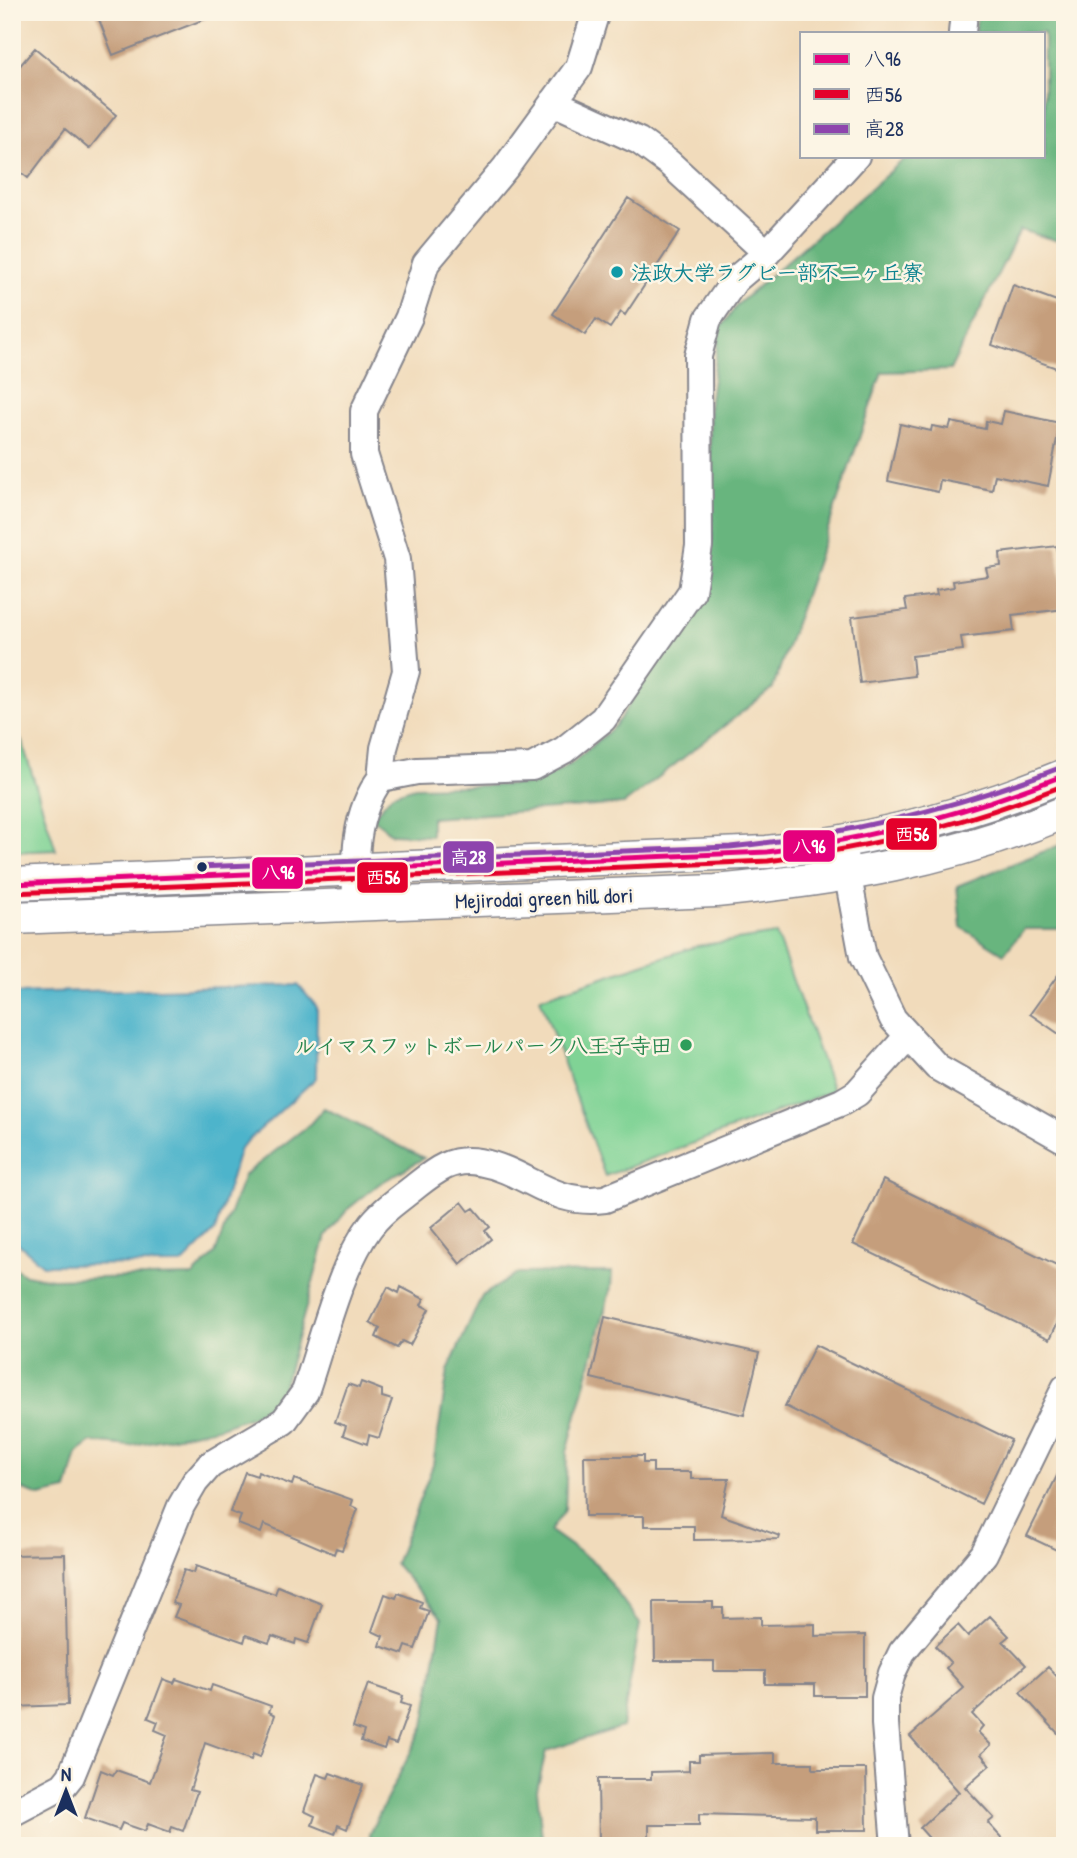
<svg xmlns="http://www.w3.org/2000/svg" width="1077" height="1858" font-family="'Patrick Hand','Klee One',sans-serif">
<style>
.green{fill:#80d395;stroke:#4e817a;stroke-width:2}
.forest{fill:#68b57e;stroke:#42726e;stroke-width:2}
.water{fill:#4db4cb;stroke:#347294;stroke-width:2}
.building{fill:#c59e7b}
.lines{fill:none;stroke-linecap:round;stroke-linejoin:round}
.minor-casing{stroke:#86858c;stroke-width:30}
.tertiary-casing{stroke:#86858c;stroke-width:35}
.minor{stroke:#fff;stroke-width:26}
.tertiary{stroke:#fff;stroke-width:32}
.bus-1-casing{stroke:#fcf5e5;stroke-width:10}
.bus-2-casing{stroke:#fcf5e5;stroke-width:10}
.bus-3-casing{stroke:#fcf5e5;stroke-width:10}
.bus-1{stroke:#e5007d;stroke-width:5}
.bus-2{stroke:#e4002b;stroke-width:5}
.bus-3{stroke:#8e44ad;stroke-width:5}
.culture-dot{fill:#0f9aa8;stroke:#fcf5e5;stroke-width:2.5}
.bus-dot{fill:#1b2f5e;stroke:#fcf5e5;stroke-width:2.5}
.leisure-dot{fill:#2e9e5b;stroke:#fcf5e5;stroke-width:2.5}
.labels{text-anchor:middle;dominant-baseline:central;stroke-width:5;stroke-linejoin:round;paint-order:stroke}
.culture-label{font-size:21px;font-weight:bold;fill:#0d838f;stroke:#fcf5e5;text-anchor:start}
.street-label{font-size:21px;fill:#1b2f5e;stroke:#fcf5e5}
.leisure-label{font-size:21px;font-weight:bold;fill:#27864d;stroke:#fcf5e5;text-anchor:end}
.line-badge{stroke:#fcf5e5;stroke-width:2.5}
.badge-label{font-size:19px;text-anchor:middle;font-weight:bold;fill:#fff}
</style>
<rect width="100%" height="100%" fill="#fcf5e5"/>
<filter id="ink" filterUnits="userSpaceOnUse"><feTurbulence type="fractalNoise" baseFrequency=".0143" numOctaves="2"/><feDisplacementMap in="SourceGraphic" scale="14" xChannelSelector="R" yChannelSelector="G"/><feConvolveMatrix kernelMatrix="1 2 1 2 8 2 1 2 1" color-interpolation-filters="sRGB"/></filter>
<filter id="wash" filterUnits="userSpaceOnUse"><feTurbulence type="fractalNoise" baseFrequency=".00686" numOctaves="4" result="noise"/><feDisplacementMap in="SourceGraphic" scale="28" xChannelSelector="R" yChannelSelector="G"/><feGaussianBlur stdDeviation="1.57" result="paint"/><feColorMatrix in="noise" values="0 0 0 0 0 0 0 0 0 0 0 0 0 0 0 0 0 1.4 0 .05"/><feComposite in="paint" operator="in"/></filter>
<g filter="url(#wash)">
<rect width="100%" height="100%" fill="#f1dbbb"/>
<path class="green" d="M12,726L22,742L56,850L12,852Z
M776,934L833,1091L605,1176L540,998L697,946Z"/>
<path class="forest" d="M977,12H1065V243L1020,230L950,370L882,372L773,688L624,804L431,818V836L392,834L372,818L392,794L415,787L513,785L552,774L571,764L615,726L706,586L712,539L709,406L720,329L738,304L908,156H1044V33H975Z
M1065,843V929H1024L1004,954L961,927L957,886Z
M324,1108L424,1158L379,1184L348,1209L326,1236L281,1396L255,1415L217,1428L129,1446L92,1442L77,1453L67,1490L40,1496L12,1486V1266L25,1275L52,1279L193,1276L215,1254L244,1175L309,1125Z
M612,1272L611,1287L567,1452L565,1510L550,1531L596,1564L640,1624L622,1727L546,1751L537,1790L543,1846H373L369,1834L424,1726L442,1618L395,1564L433,1465L448,1370L482,1296L518,1273Z"/>
<path class="water" d="M298,985L317,1007L316,1078L240,1148L215,1231L182,1264L43,1265L12,1238V993Z"/>
<g id="blocks">
<path class="building" d="M96,12H217L218,14L113,55Z
M35,48L116,115L89,149L65,129L28,178L12,165V75Z
M628,198L680,231L625,315L621,312L610,328L596,319L585,335L553,314Z
M1013,285L1065,304V371L992,345Z
M1004,411L1060,423L1048,486L995,475L992,490L940,480L938,492L888,481L900,424L931,431L932,426L949,429L951,422L985,429L986,421L1001,424Z
M1057,546L1065,609L1012,615L1014,631L961,637L963,650L912,656L914,676L860,683L852,617L907,610L905,599L937,595L936,590L954,587L953,581L988,576L986,568L1001,566L1000,553Z
M1065,965V1038L1030,1014Z
M883,1180L1065,1269V1307L1050,1339L853,1244Z
M462,1202L469,1211L474,1208L490,1227L485,1231L491,1239L460,1264L431,1228Z
M388,1287L399,1293L401,1287L424,1299L421,1305L429,1309L410,1345L402,1341L397,1348L376,1337L380,1328L370,1322Z
M605,1317L759,1353L744,1415L591,1378Z
M815,1345L1011,1440L981,1504L785,1406Z
M361,1382L382,1390V1397L392,1400L379,1438L369,1435L367,1444L343,1435L346,1426L335,1422L348,1384L359,1388Z
M584,1456H643V1463H653V1472H691V1479H729L721,1515L780,1536L779,1539L694,1540V1526H644V1516H585Z
M1065,1460V1554L1027,1536Z
M245,1472L257,1476L258,1472L292,1485L294,1479L353,1500L351,1506L358,1509L342,1550L336,1548L334,1554L264,1524L261,1533L238,1524L241,1516L230,1512Z
M65,1554L68,1705L12,1707V1555Z
M196,1566L275,1594L278,1586L322,1604L308,1643L296,1639L295,1644L272,1636L269,1643L246,1635L244,1642L174,1617L179,1605L172,1603L184,1570L194,1573Z
M398,1593L422,1602L420,1608L429,1611L415,1649L406,1646L403,1654L380,1646L383,1636L372,1631L385,1594L396,1598Z
M654,1602H713V1608H723V1618L761,1617V1625L815,1624V1636L865,1635V1696H815V1684H765V1671H714V1661H655Z
M990,1616L1009,1636L1003,1641L1026,1665L972,1714L983,1726L978,1732L991,1745L981,1754L990,1765L965,1787L994,1818L988,1823L1009,1846H936L920,1828L959,1792L910,1736L964,1688L946,1668L951,1663L935,1646L958,1625L968,1636Z
M1048,1667L1065,1685V1741L1020,1692Z
M163,1679L174,1683L176,1679L210,1691L212,1685L271,1706L269,1712L275,1715L260,1757L253,1754L251,1760L205,1743L190,1790L197,1792L183,1831L172,1827L170,1832L148,1824L145,1831L122,1823L119,1830L85,1818L101,1770L113,1775L116,1770L150,1782L167,1735L155,1730L158,1722L148,1718Z
M368,1684L403,1696L401,1703L410,1706L396,1744L387,1741L384,1749L361,1741L364,1731L353,1727Z
M775,1753V1763H813V1769H866L867,1830H815V1817L699,1814V1825H649V1839L599,1840L598,1779H651V1772L689,1771V1761H699V1755Z
M330,1773L363,1785L347,1829L338,1825L335,1834L312,1825L315,1816L304,1811L317,1774L328,1778Z"/>
</g>
</g>
<g filter="url(#ink)">
<use href="#blocks" fill-opacity="0" stroke="#86858c" stroke-width="2"/>
<g class="lines">
<defs>
<path id="minor" d="M962,33L964,12
M553,102L639,141L669,163L767,253
M381,778L384,748L406,671L397,559L364,454V411L409,317L426,263L506,167L579,67L596,12
M844,855L863,957L893,1019L937,1067L1065,1140
M356,905C355,861 353,815 381,778L417,771L532,767L564,750L603,719L692,591L699,546L698,356L708,319L735,280L767,253L856,156
M12,1813L63,1786L71,1776L181,1506L195,1482L210,1465L284,1421L305,1392C322,1343 339,1269 369,1228C381,1211 400,1199 417,1185C436,1170 453,1157 479,1162C529,1171 549,1206 605,1199L842,1102L857,1093L908,1036
M895,1846L885,1724V1698L892,1673L902,1652L984,1554L1065,1388"/>
<path id="tertiary" d="M12,884L767,852C869,841 969,815 1065,775
M12,918L716,891C839,879 950,861 1065,812"/>
</defs>
<use href="#minor" class="minor-casing"/>
<use href="#tertiary" class="tertiary-casing"/>
<use href="#minor" class="minor"/>
<use href="#tertiary" class="tertiary"/>
<defs>
<path id="bus-1" d="M12,884L767,852C870,839 968,813 1065,775"/>
<path id="bus-2" d="M12,893L768,861C871,848 969,823 1065,785"/>
<path id="bus-3" d="M197,867L730,847C845,835 954,809 1062,767"/>
</defs>
<use href="#bus-1" class="bus-1-casing"/>
<use href="#bus-2" class="bus-2-casing"/>
<use href="#bus-3" class="bus-3-casing"/>
<use href="#bus-1" class="bus-1"/>
<use href="#bus-2" class="bus-2"/>
<use href="#bus-3" class="bus-3"/>
</g>
</g>
<circle class="culture-dot" cx="617" cy="272" r="7"/>
<circle class="bus-dot" cx="202" cy="867" r="6"/>
<circle class="leisure-dot" cx="686" cy="1045" r="7"/>
<g class="labels">
<g class="culture-label">
<text x="631" y="272">法政大学ラグビー部不二ヶ丘寮</text>
</g>
<g class="street-label">
<text transform="translate(544 898) rotate(-2)">Mejirodai green hill dori</text>
</g>
<g class="leisure-label">
<text x="672" y="1045">ルイマスフットボールパーク八王子寺田</text>
</g>
</g>
<g class="line-badge">
<rect x="885" y="817" width="53" height="34" rx="7" fill="#e4002b"/>
<rect x="782" y="829" width="54" height="34" rx="7" fill="#e5007d"/>
<rect x="442" y="840" width="53" height="34" rx="7" fill="#8e44ad"/>
<rect x="251" y="856" width="53" height="34" rx="7" fill="#e5007d"/>
<rect x="356" y="861" width="53" height="33" rx="7" fill="#e4002b"/>
</g>
<g class="badge-label">
<text x="912" y="841">西56</text>
<text x="809" y="853">八96</text>
<text x="468" y="864">高28</text>
<text x="278" y="879">八96</text>
<text x="383" y="884">西56</text>
</g>
<rect width="1077" height="1858" fill="none" stroke="#fcf5e5" stroke-width="42"/>
<rect x="800" y="32" width="245" height="126" fill="#fcf5e5" stroke="#a2a6af" stroke-width="2"/>
<rect x="814" y="54" width="35" height="10" fill="#e5007d" stroke="#a2a6af" stroke-width="2"/>
<text x="864" y="66" font-size="21" fill="#1b2f5e">八96</text>
<rect x="814" y="89" width="35" height="10" fill="#e4002b" stroke="#a2a6af" stroke-width="2"/>
<text x="864" y="102" font-size="21" fill="#1b2f5e">西56</text>
<rect x="814" y="124" width="35" height="10" fill="#8e44ad" stroke="#a2a6af" stroke-width="2"/>
<text x="864" y="136" font-size="21" fill="#1b2f5e">高28</text>
<g transform="translate(66 1791)" stroke="#fcf5e5" stroke-width="5" paint-order="stroke">
<path d="M0-5L12 26L0 18L-12 26Z" fill="#1b2f5e"/>
<text y="-10" font-size="19" font-weight="bold" text-anchor="middle" fill="#1b2f5e">N</text>
</g>
</svg>
